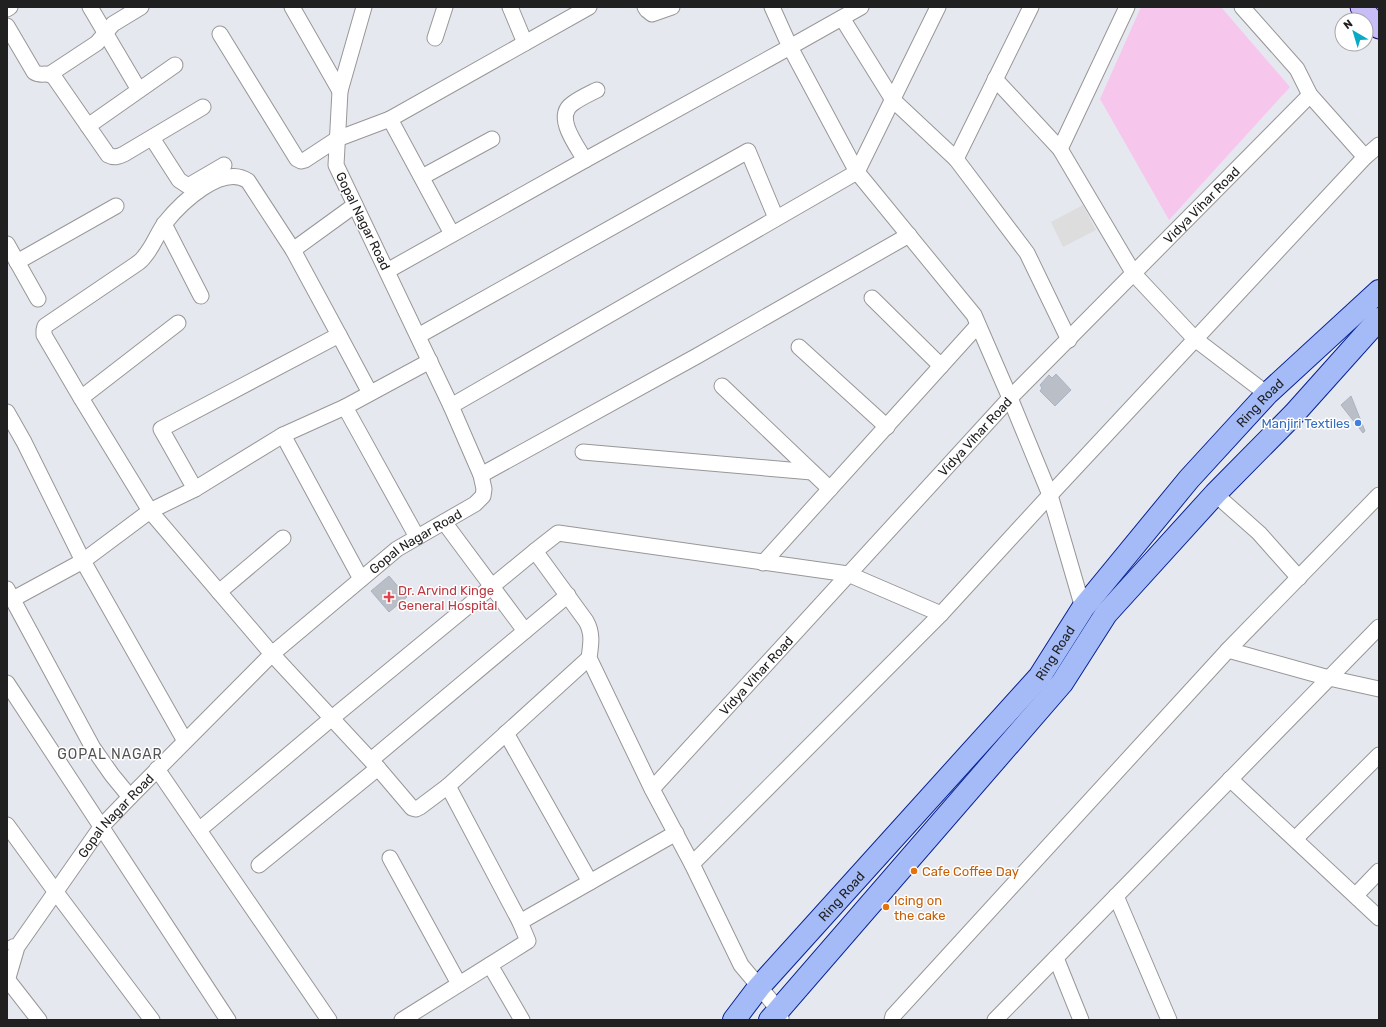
<svg xmlns="http://www.w3.org/2000/svg" width="1386" height="1027" font-family="Rubik,sans-serif">
<style>
.residential{fill:#ddddde}
.park{fill:#f7c6ec}
.building{fill:#babfc7;stroke:#a9b3c1}
.lines{fill:none;stroke-linecap:round;stroke-linejoin:round}
.lane-casing{stroke:#979797;stroke-width:9}
.street-casing{stroke:#979797;stroke-width:17}
.secondary-casing{stroke:#250a73;stroke-width:23}
.primary-casing{stroke:#072194;stroke-width:24}
.lane{stroke:#fff;stroke-width:7}
.street{stroke:#fff;stroke-width:15}
.secondary{stroke:#c9bdf7;stroke-width:21}
.primary{stroke:#a4bbf8;stroke-width:22}
.shop-dot{fill:#3f7fe0;stroke:#fff;stroke-width:1.5}
.health-dot{fill:#e0444e;stroke:#fff;stroke-width:1.5}
.food-dot{fill:#e8710a;stroke:#fff;stroke-width:1.5}
.labels{text-anchor:middle;dominant-baseline:central;stroke-width:3;stroke-linejoin:round;paint-order:stroke}
.street-label{font-size:13px;fill:#202020;stroke:#fff}
.shop-label{font-size:13px;fill:#366cbe;stroke:#fff;text-anchor:end}
.health-label{font-size:13px;fill:#be3a42;stroke:#fff;text-anchor:start}
.food-label{font-size:13px;fill:#c56008;stroke:#fff;text-anchor:start}
.neighbourhood-label{font-size:14px;letter-spacing:1px;fill:#535353;stroke:#fff}
</style>
<rect width="100%" height="100%" fill="#e6e8f0"/>
<path class="residential" d="M1083,205L1096,230L1063,247L1051,222Z"/>
<path class="park" d="M1141,7H1221L1290,87L1169,220L1100,99Z"/>
<path class="building" d="M1056,374L1071,390L1055,406L1040,391L1042,388L1040,385L1049,375L1052,378Z
M1351,396L1365,431L1363,433L1341,405Z
M389,576L407,597L389,612L371,591Z"/>
<g class="lines">
<defs>
<path id="lane" d="M7,946L12,943"/>
<g id="street">
<path d="M90,7L139,90"/>
<path d="M292,7L340,91"/>
<path d="M510,7L525,43"/>
<path d="M645,7L647,10L652,14L672,7"/>
<path d="M772,7L790,47L861,7"/>
<path d="M1242,7L1297,69L1310,95L1365,157"/>
<path d="M7,9L10,7"/>
<path d="M842,18L893,100L956,159L1027,253L1069,340"/>
<path d="M7,26L34,72C41,77 46,71 54,77L108,155C114,158 118,157 124,154L203,107"/>
<path d="M220,34L297,159L301,161L305,160L337,139L390,119L452,234"/>
<path d="M435,38L445,7"/>
<path d="M50,74L97,43L113,24L141,7"/>
<path d="M995,79L1060,149L1134,274L1195,339L1267,394"/>
<path d="M390,119L589,7"/>
<path d="M88,126L175,65"/>
<path d="M152,138L179,180L188,186L224,165"/>
<path d="M1060,149L1127,7"/>
<path d="M956,159L1031,7"/>
<path d="M585,160C577,146 554,117 572,104C580,98 589,94 597,90"/>
<path d="M422,177L492,139"/>
<path d="M164,224L201,296"/>
<path d="M7,244L38,299"/>
<path d="M293,250L355,205"/>
<path d="M17,262L116,206"/>
<path d="M387,271L585,160L790,47L857,172L974,315L1010,398L1050,495L1083,608"/>
<path d="M872,298L941,366"/>
<path d="M339,335L370,393"/>
<path d="M418,336L748,151L776,218"/>
<path d="M799,347L887,427"/>
<path d="M722,386L830,489"/>
<path d="M81,398L178,323"/>
<path d="M451,406L857,172L938,7"/>
<path d="M7,412L24,442L83,561L13,599"/>
<path d="M283,435L361,579"/>
<path d="M583,452L812,472"/>
<path d="M481,475L697,356L909,235"/>
<path d="M195,489L161,429L339,335L293,250L248,181C222,163 180,204 165,223C157,234 153,247 144,257C142,260 138,263 135,265L45,326L44,330V335L81,398L150,511L272,654L378,768L412,808L416,809L420,807L448,786L589,658"/>
<path d="M1215,494L1259,533L1299,578"/>
<path d="M444,522L525,631"/>
<path d="M417,537L345,407L430,361"/>
<path d="M763,563L978,325"/>
<path d="M7,589L93,748L112,775L130,797"/>
<path d="M219,592L283,538"/>
<path d="M1228,650L1329,678L1379,689"/>
<path d="M7,683L228,1020"/>
<path d="M506,733L590,882"/>
<path d="M185,741L83,561L150,511L195,489L283,435L345,407"/>
<path d="M371,760L568,595"/>
<path d="M157,769L329,1020"/>
<path d="M1230,779L1379,918"/>
<path d="M448,786L520,922"/>
<path id="s1" d="M652,789L1010,398L1310,95"/>
<path d="M7,825L55,891L152,1020"/>
<path d="M199,830L332,718L535,551"/>
<path d="M1295,839L1379,755"/>
<path d="M390,858L459,984"/>
<path d="M692,864L941,614L1050,495L1365,157L1379,145"/>
<path d="M259,865L378,768"/>
<path d="M1356,895L1379,871"/>
<path d="M1116,896L1169,1020"/>
<path d="M1056,958L1081,1020"/>
<path d="M490,965L522,1020"/>
<path d="M7,979L39,1020"/>
<path id="s2" d="M7,981L17,947L101,827L130,797L272,654L397,549L475,504L483,496L484,489L481,475L451,406L336,165L340,91L364,7"/>
<path d="M781,1018L778,1009L741,965L692,864L652,789L589,658C591,644 593,633 586,621L535,551L558,533L848,574L941,614"/>
<path d="M402,1020L528,941L520,922L676,833"/>
<path d="M892,1020L893,1016L1228,650L1379,495"/>
<path d="M995,1020L1379,627"/>
</g>
<path id="secondary" d="M1361,7L1379,28"/>
<g id="primary">
<path id="s3" d="M734,1020L759,987L1040,676L1083,608L1189,479L1267,394L1379,291"/>
<path d="M770,1020L1062,683L1106,614L1215,494L1294,414L1379,319"/>
</g>
</defs>
<use href="#lane" class="lane-casing"/>
<use href="#street" class="street-casing"/>
<use href="#secondary" class="secondary-casing"/>
<use href="#primary" class="primary-casing"/>
<use href="#lane" class="lane"/>
<use href="#street" class="street"/>
<use href="#secondary" class="secondary"/>
<use href="#primary" class="primary"/>
</g>
<circle class="shop-dot" cx="1358" cy="423" r="4"/>
<path class="health-dot" d="M387 591h4v4h4v4h-4v4h-4v-4h-4v-4h4z"/>
<g class="food-dot">
<circle cx="914" cy="871" r="4"/>
<circle cx="886" cy="907" r="4"/>
</g>
<g class="labels">
<g class="street-label">
<text stroke="none"><textPath href="#s1" startOffset="802">Vidya Vihar Road</textPath></text>
<text transform="translate(363 221) rotate(64)">Gopal Nagar Road</text>
<text stroke="none"><textPath href="#s3" startOffset="812">Ring Road</textPath></text>
<text stroke="none"><textPath href="#s1" startOffset="478">Vidya Vihar Road</textPath></text>
<text stroke="none"><textPath href="#s2" startOffset="608">Gopal Nagar Road</textPath></text>
<text stroke="none"><textPath href="#s3" startOffset="488">Ring Road</textPath></text>
<text stroke="none"><textPath href="#s1" startOffset="154">Vidya Vihar Road</textPath></text>
<text stroke="none"><textPath href="#s2" startOffset="200">Gopal Nagar Road</textPath></text>
<text stroke="none"><textPath href="#s3" startOffset="164">Ring Road</textPath></text>
</g>
<g class="shop-label">
<text x="1350" y="423">Manjiri Textiles</text>
</g>
<g class="health-label">
<text x="398" y="590">Dr. Arvind Kinge<tspan x="398" dy="15">General Hospital</tspan></text>
</g>
<g class="food-label">
<text x="922" y="871">Cafe Coffee Day</text>
<text x="894" y="900">Icing on<tspan x="894" dy="15">the cake</tspan></text>
</g>
<g class="neighbourhood-label">
<text x="110" y="754">GOPAL NAGAR</text>
</g>
</g>
<rect width="1386" height="1027" fill="none" stroke="#202020" stroke-width="16"/>
<g transform="translate(1354 32) rotate(322)"><circle r="19" fill="#ffffff" stroke="#a6a6a6"/>
<path d="M0-3L7 15L0 10L-7 15Z" fill="#09aac6"/>
<text y="-6" font-size="11" font-weight="bold" text-anchor="middle" fill="#202020">N</text>
</g>
</svg>
